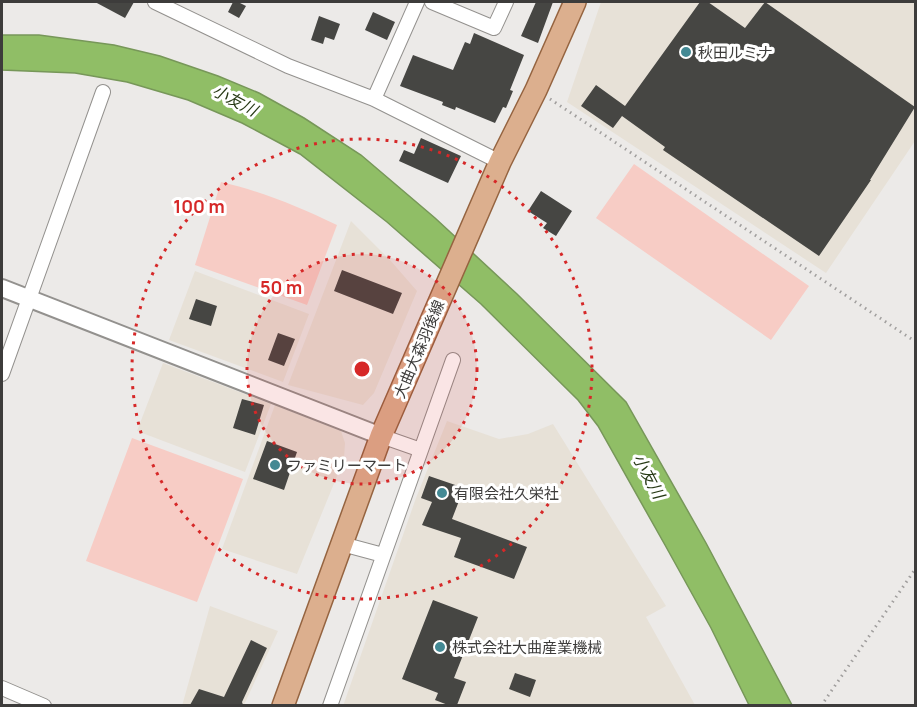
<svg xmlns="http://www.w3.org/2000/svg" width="917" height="707" font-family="Manrope,'Noto Sans JP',sans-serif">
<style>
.built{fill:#e7e1d7}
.green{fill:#f7ccc5}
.water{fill:#90be66;stroke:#779759;stroke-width:1.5}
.building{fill:#464643}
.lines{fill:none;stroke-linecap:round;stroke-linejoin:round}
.minor-casing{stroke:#93918e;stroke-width:16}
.tertiary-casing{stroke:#93918e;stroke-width:20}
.primary-casing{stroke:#956440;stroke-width:24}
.path{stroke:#a09e9d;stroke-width:3;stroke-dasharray:1.5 4.5;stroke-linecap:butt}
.minor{stroke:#fff;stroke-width:14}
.tertiary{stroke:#fff;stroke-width:16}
.primary{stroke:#dcaf8e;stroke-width:21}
.ring{fill:none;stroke:#d62828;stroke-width:3;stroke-dasharray:3 6}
.poi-dot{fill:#438994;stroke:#fff;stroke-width:2}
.labels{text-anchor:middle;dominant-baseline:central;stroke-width:6;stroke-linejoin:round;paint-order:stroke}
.poi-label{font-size:15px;fill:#3d3c3b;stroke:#fff;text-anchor:start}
.street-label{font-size:15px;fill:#3d3c3b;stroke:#fff}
.water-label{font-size:16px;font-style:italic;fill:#283a16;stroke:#fff}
.centre{fill:#d62828;stroke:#fff;stroke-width:3}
.ring-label{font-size:18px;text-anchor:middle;font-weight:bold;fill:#d62828;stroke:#fff;stroke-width:6;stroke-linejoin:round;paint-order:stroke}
</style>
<rect width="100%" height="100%" fill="#eceae8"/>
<path class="built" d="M601,2H915V141L826,273L567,102Z
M351,221L390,260L417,291L374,393L363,405L288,385Z
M195,271L309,314L283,382L169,340Z
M163,363L271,404L245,472L137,431Z
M275,405L341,431L345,443L344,459L297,574L222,549Z
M447,421L499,439L528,434L553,424L666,606L646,617L695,705L343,706L416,498Z
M210,606L278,631L244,705L182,706Z"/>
<path class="green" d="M634,164L809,286L771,340L596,218Z
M221,182C264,192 297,206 337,225L307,305L195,265Z
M132,438L243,479L197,602L86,561Z"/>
<path class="water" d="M2,35H39L114,45L160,56L218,76L259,93L304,118L361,155L435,218L517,294L626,402L706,543L792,705H749L711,628L665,545L598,426L578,400L481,304L387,222L300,154L242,123L188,100L127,82L75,73L2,70Z"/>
<path class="building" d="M95,2H134L125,18Z
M233,2H238L246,6L239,18L228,12Z
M536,2H553L538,43L521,36Z
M700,2H708L745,28L765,2L915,107L870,180H871L819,256L663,150L665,147L622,116L613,128L581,106L596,85L625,106Z
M373,12L395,22L387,40L365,30Z
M319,16L340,24L334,40L325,37L323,44L311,40Z
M474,33L524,55L510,90L513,91L506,108L503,107L495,123L456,107L455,110L442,105L443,102L400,86L413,55L453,70L465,42L470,44Z
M421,138L461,156L448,183L399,161L404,150L414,154Z
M541,191L572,211L556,236L543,228L547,223L528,211Z
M342,270L402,293L393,314L334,291Z
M196,299L217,306L211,326L189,319Z
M278,333L295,339L284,366L268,360Z
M242,399L264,405L255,435L233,428Z
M267,441L297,452L284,490L253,479Z
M429,476L464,488L452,519L527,547L514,579L454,557L461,538L422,525L432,502L421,498Z
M433,600L478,617L454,678L466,682L457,705H448L435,700L438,693L402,679Z
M251,640L267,648L242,702L243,705H190L199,689L224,697Z
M515,673L536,680L530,697L509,689Z"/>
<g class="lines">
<defs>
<path id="minor" d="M155,2L288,66L374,99L500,162
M432,2L494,28L506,2
M374,99L417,2
M2,374L103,92
M381,436L421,450
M342,544L383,555
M2,688L44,706
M330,706L453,360"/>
<path id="tertiary" d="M2,288L381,436"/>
<path id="primary" d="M283,706L381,436L500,162L536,90L575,2"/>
</defs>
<use href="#minor" class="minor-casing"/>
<use href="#tertiary" class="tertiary-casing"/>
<use href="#primary" class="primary-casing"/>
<path class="path" d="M550,99L916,342
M821,706L916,568"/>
<use href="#minor" class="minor"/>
<use href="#tertiary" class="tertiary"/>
<use href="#primary" class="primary"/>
</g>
<circle cx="362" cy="369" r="115" fill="#d62828" fill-opacity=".12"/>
<g class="ring">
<circle cx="362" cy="369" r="115"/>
<circle cx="362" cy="369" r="230"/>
</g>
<g class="poi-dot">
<circle cx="686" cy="52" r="6"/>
<circle cx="275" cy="465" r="6"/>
<circle cx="442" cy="493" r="6"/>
<circle cx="440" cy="647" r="6"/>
</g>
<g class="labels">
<g class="poi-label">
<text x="698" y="52">秋田ルミナ</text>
<text x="287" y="465">ファミリーマート</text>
<text x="454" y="493">有限会社久栄社</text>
<text x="452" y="647">株式会社大曲産業機械</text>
</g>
<g class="street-label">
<text transform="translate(419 349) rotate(-67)">大曲大森羽後線</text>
</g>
<g class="water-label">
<text transform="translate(235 100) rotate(28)">小友川</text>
<text transform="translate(649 476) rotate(62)">小友川</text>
</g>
</g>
<circle cx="362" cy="369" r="9" class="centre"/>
<g class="ring-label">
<text x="199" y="213">100 m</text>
<text x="281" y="294">50 m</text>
</g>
<rect width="917" height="707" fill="none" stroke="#3d3c3b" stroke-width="6"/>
</svg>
